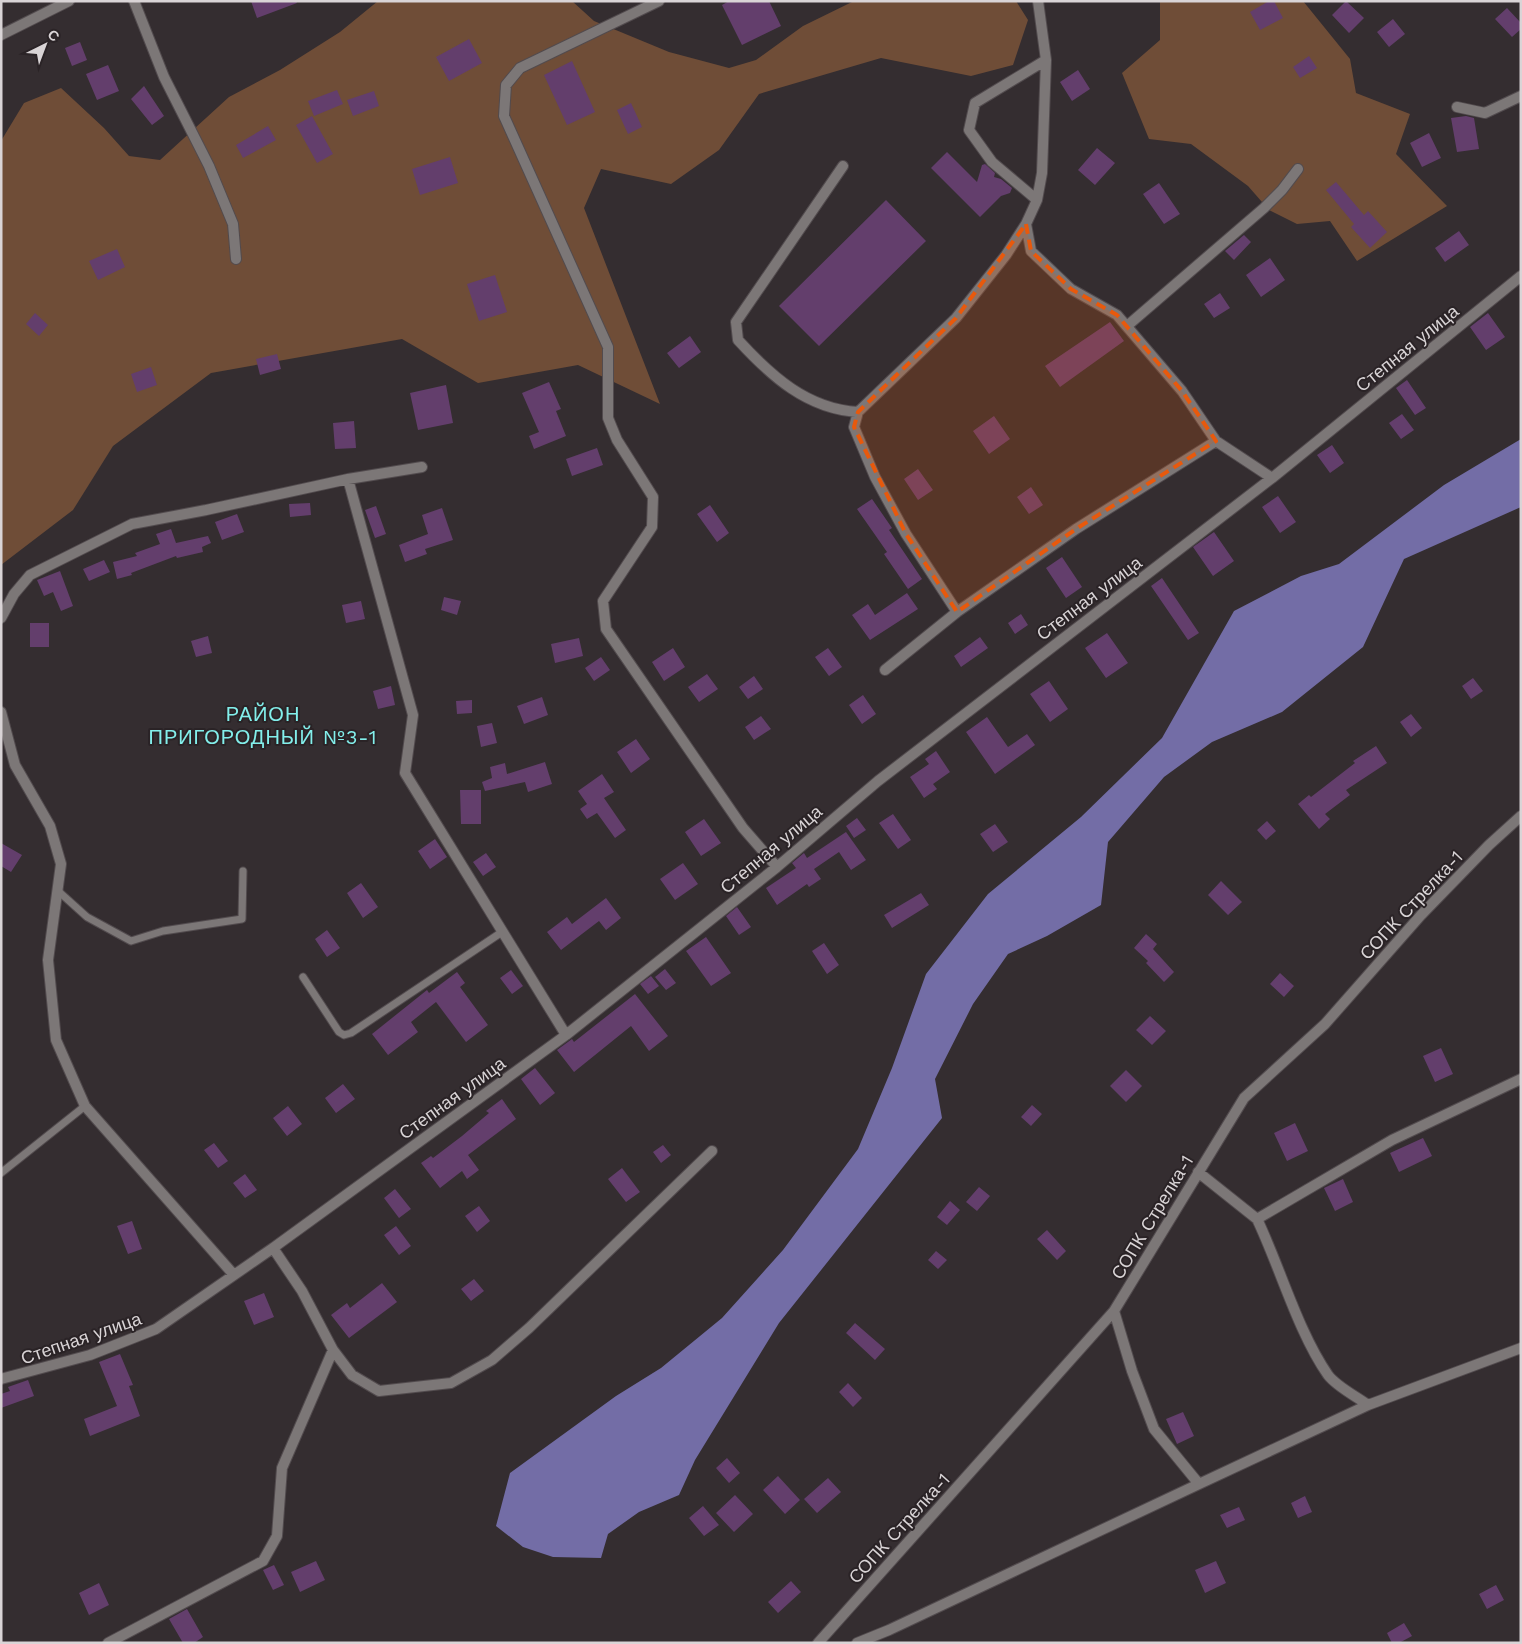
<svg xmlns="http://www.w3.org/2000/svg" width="1522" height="1644" font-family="'Work Sans',sans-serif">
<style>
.green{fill:#6f4d37}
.water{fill:#736da6}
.building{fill:#633e6c}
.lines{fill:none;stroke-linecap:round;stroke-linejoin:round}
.lane-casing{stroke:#524b4e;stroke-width:9}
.street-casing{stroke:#524b4e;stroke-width:12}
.lane{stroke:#7c7777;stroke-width:7}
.street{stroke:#7c7777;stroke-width:10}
.marked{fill:#e8590c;fill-opacity:0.2;stroke:#e8590c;stroke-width:4;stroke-dasharray:10 6;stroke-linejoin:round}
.labels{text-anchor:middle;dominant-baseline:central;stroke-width:4;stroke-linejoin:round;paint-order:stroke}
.street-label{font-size:18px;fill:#d9d4d6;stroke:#2a2326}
.quarter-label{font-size:20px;letter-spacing:1px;fill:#83efeb;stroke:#2a2326}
</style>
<rect width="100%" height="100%" fill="#342d30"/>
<path class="green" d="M378,1H572L594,21L669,52L729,68L756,60L803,26L854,1H1016L1028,20L1013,65L971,76L881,58L759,94L719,150L671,184L601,169L584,208L660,404L578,365L478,383L402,339L211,373L113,446L73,510L1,565V141L24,103L61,88L104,128L129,156L160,160L229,97L280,70L340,32Z
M1160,1H1303L1350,59L1356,93L1410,114L1396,154L1447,206L1357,261L1330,221L1297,224L1269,210L1248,186L1191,144L1149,139L1122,73L1160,40Z"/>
<path class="water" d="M1521,439V507L1404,559L1363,647L1282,712L1212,742L1164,777L1108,842L1101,905L1047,936L1008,954L973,1004L935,1079L942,1118L779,1323L695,1460L679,1495L639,1512L608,1534L601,1558L553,1557L523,1547L496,1526L510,1473L616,1396L661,1368L722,1318L783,1250L858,1149L892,1068L926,974L988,894L1081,817L1162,738L1234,611L1301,576L1339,564L1444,485Z"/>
<path class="building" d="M251,1H296L297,3L257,18Z
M729,1H769L781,26L742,45L722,5Z
M1269,1H1274L1283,18L1260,30L1250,12Z
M1346,1L1364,18L1349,33L1332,15Z
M1507,8L1521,23V29L1512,37L1495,19Z
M1393,19L1405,34L1389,47L1377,32Z
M469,39L482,63L449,81L436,57Z
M80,42L87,60L72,66L65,48Z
M1309,56L1317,68L1300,78L1293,67Z
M572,61L595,112L567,125L544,75Z
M108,65L119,91L97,100L86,74Z
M1078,70L1090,89L1072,101L1060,82Z
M144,86L164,116L152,125L131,99Z
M337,90L343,104L314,116L308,101Z
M374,91L379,106L353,116L347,100Z
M631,103L642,127L628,134L617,110Z
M312,116L333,154L317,163L296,125Z
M1466,116L1474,118L1479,149L1457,152L1451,118Z
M268,126L276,140L243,158L236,145Z
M1429,133L1441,158L1422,167L1410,143Z
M1097,148L1115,163L1095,185L1078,170Z
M947,152L977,182L982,165L985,164L995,173L994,177L1001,179L1012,188L1010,193L1001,196L980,217L931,168Z
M450,157L458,183L420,195L412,169Z
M1336,182L1364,215L1368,211L1387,232L1370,248L1351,227L1354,224L1326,190Z
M1159,183L1180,214L1164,224L1143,194Z
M886,200L926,241L819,346L779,306Z
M1459,231L1469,245L1445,262L1435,248Z
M1244,235L1251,242L1234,260L1225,251Z
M117,249L125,267L98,280L89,261Z
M1270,258L1285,280L1261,297L1246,275Z
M495,275L507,312L479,321L467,284Z
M1220,293L1230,308L1214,318L1204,304Z
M35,313L48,325L39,336L26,324Z
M1488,313L1505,337L1486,350L1470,327Z
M1110,322L1124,341L1060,387L1045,366Z
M690,336L701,352L679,368L667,353Z
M277,354L281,369L260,375L256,359Z
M151,367L157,385L137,392L131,374Z
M1407,380L1426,408L1415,415L1396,388Z
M549,382L561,409L556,411L566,436L534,449L529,436L539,432L522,393Z
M446,385L453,423L418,430L410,393Z
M1402,414L1414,430L1401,439L1389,423Z
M994,416L1010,439L989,454L973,431Z
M354,421L356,448L335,449L333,423Z
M1332,445L1344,463L1330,473L1317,455Z
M597,448L603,465L572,476L566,459Z
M918,469L933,490L918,500L904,479Z
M1031,487L1043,505L1029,514L1017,497Z
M1278,496L1296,522L1280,533L1262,507Z
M872,499L892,528L889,530L922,579L908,589L884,554L887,552L857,509Z
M310,503L311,515L290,517L289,504Z
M710,505L729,533L717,542L697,514Z
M376,506L386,534L375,538L365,510Z
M442,508L453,540L425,549L427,554L405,562L399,545L428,534L422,515Z
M237,514L244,532L222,540L215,522Z
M171,529L176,543L208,536L211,543L202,547L203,552L177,558L176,556L131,573L132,575L117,579L113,562L137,556L135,553L160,544L156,534Z
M1214,532L1234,561L1213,576L1193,547Z
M1062,557L1082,587L1066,598L1046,568Z
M104,560L110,572L89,581L83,569Z
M60,571L73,606L61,611L53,592L44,596L37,580Z
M1162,578L1199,633L1188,640L1151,586Z
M907,593L918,609L870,640L852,615L868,604L875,615Z
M444,597L461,601L457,615L441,610Z
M361,601L365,619L346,623L342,605Z
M1021,614L1028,625L1015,634L1008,623Z
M30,623H49V647H30Z
M1107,633L1128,663L1106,678L1085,648Z
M208,636L212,653L196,657L191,641Z
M980,637L988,648L961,667L954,656Z
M579,638L583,656L555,663L551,644Z
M673,648L685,667L664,681L652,662Z
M828,648L842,667L829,676L815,657Z
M601,657L610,670L594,681L585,668Z
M707,674L718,689L699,702L688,687Z
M754,676L763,689L748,699L739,687Z
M1473,678L1483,691L1471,699L1462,686Z
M1049,681L1068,709L1050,722L1030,694Z
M391,686L395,705L378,709L373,691Z
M863,695L876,714L862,724L849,705Z
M542,697L548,715L524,724L517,706Z
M472,700V713L457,714L456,701Z
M1411,714L1422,728L1411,737L1400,722Z
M761,716L771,729L754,740L745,727Z
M987,717L1008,747L1027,734L1035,745L995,774L966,732Z
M492,723L497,743L481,747L477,726Z
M636,739L650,759L631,773L617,752Z
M1376,746L1387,763L1346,790L1350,795L1325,814L1330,819L1319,829L1298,804L1309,795L1311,797L1355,763L1353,761Z
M936,751L950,772L933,784L937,789L924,798L910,777L929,764L925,759Z
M545,762L552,784L528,792L525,782L485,791L482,782L492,778L490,767L505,763L507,774Z
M602,774L614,792L604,798L626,830L615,838L597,813L587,819L580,809L587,804L578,791Z
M460,790H481V824H461Z
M893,814L911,840L898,849L879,823Z
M857,818L866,830L854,838L846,826Z
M704,819L721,843L701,856L685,832Z
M1267,821L1276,831L1266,840L1257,830Z
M995,824L1008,842L993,852L980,834Z
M846,832L866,860L851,870L839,852L814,869L821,879L809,887L807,884L777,905L766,888L796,868L792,863L804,853L807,858Z
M435,839L447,857L430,869L418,851Z
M1,843L22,855L11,872L1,866Z
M486,853L496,867L483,876L473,862Z
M683,863L698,884L675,900L660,879Z
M1221,881L1242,902L1228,915L1208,895Z
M361,883L378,907L363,918L347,893Z
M921,893L929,905L892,928L884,915Z
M606,898L621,918L606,930L599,921L561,950L547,932L567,917L572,924Z
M737,907L751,927L739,935L726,916Z
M327,930L340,948L327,957L315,939Z
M1146,934L1157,944L1153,949L1174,972L1164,982L1146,963L1148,961L1134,948Z
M706,937L731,973L711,986L686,951Z
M824,943L839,965L827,974L812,951Z
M665,969L676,983L666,990L655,977Z
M511,970L523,986L512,994L500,978Z
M457,972L465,983L460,987L488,1025L466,1042L436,1002L411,1022L418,1032L388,1055L372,1034L427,990L429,993Z
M1280,973L1294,986L1284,997L1270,984Z
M651,976L659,986L648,994L640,984Z
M635,994L668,1036L649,1051L631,1026L574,1072L557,1050L572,1039L574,1042Z
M1150,1016L1166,1031L1152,1045L1136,1030Z
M1441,1048L1453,1074L1435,1082L1423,1056Z
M535,1068L555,1093L540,1105L521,1079Z
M1126,1070L1142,1086L1126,1102L1110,1086Z
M343,1084L355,1099L336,1113L325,1098Z
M502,1099L516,1119L468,1155L479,1170L467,1179L462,1171L440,1188L421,1163L431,1156L433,1158L462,1136L489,1113L486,1111Z
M1032,1105L1042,1114L1031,1126L1021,1117Z
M288,1106L302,1124L287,1136L273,1118Z
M1295,1123L1308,1151L1287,1161L1274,1133Z
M1423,1138L1432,1156L1399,1172L1390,1153Z
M214,1143L228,1161L218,1168L204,1150Z
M663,1145L671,1155L661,1163L653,1152Z
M622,1168L640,1192L626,1202L608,1179Z
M245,1174L257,1190L245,1198L233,1183Z
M1343,1179L1353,1202L1335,1211L1324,1188Z
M979,1187L990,1196L977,1211L966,1202Z
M395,1189L411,1209L399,1218L384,1198Z
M950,1201L960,1210L947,1225L937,1217Z
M479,1206L490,1221L477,1232L465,1216Z
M132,1221L142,1249L128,1254L117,1226Z
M396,1226L411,1246L399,1255L384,1235Z
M1047,1230L1066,1251L1057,1260L1037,1239Z
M936,1251L947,1260L938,1269L928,1260Z
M474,1279L484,1291L471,1301L461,1289Z
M382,1283L397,1302L349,1338L331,1315L347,1303L350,1308Z
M264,1293L274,1317L254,1325L244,1301Z
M855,1323L885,1349L875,1360L846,1333Z
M120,1354L133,1385L129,1386L140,1416L90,1436L84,1419L117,1406L99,1362Z
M28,1380L34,1396L1,1408V1394L10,1391L8,1387Z
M848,1383L862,1398L853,1407L839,1392Z
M1183,1412L1194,1436L1177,1444L1166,1419Z
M727,1458L740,1473L729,1483L716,1468Z
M778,1476L800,1500L785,1514L763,1490Z
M828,1478L841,1492L817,1513L804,1499Z
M735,1495L753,1514L734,1532L716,1513Z
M1305,1496L1312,1512L1298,1518L1291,1503Z
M703,1506L719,1525L704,1536L689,1518Z
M1239,1507L1245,1520L1227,1528L1220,1515Z
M316,1561L325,1580L300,1592L291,1572Z
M1216,1561L1226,1583L1205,1593L1195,1570Z
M274,1565L284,1585L273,1590L263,1570Z
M791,1581L801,1592L778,1613L768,1602Z
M99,1583L109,1605L89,1615L79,1593Z
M1496,1585L1504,1600L1487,1609L1479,1594Z
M187,1609L203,1637L194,1643H183L169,1619Z
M1404,1623L1412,1636L1399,1643H1392L1387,1633Z"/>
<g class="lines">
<defs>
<path id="lane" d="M57,890L87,917L131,941L163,931L242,919L243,871
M303,977L339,1032L344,1035L351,1033L502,932
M1,1173L85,1106"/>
<path id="street" d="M134,1L164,77L209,166L233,224L236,259
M659,1L520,68L506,85L504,116L608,347V418L617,440L653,497L652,527L603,601L606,629L743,828L777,867
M1,35L69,1
M1457,107L1485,113L1521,96
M843,166L736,322L738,340C771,376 807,409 858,412
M1037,200L992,162L969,130L975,103L1046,60
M1026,224L1031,251L1071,289L1117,315L1182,391L1216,441L1272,478
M1127,326L1264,208L1282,190L1298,169
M348,479L413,715L405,773L566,1035
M957,612L906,534L875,477L854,427L858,412L956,318L1006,255L1026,224L1037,200L1042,173L1046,60L1038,1
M1,618L14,594L30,575L132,524L206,510L348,479L422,467
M885,670L957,612L1076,529L1216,441
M1,712L15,765L50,826L61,864L48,960L56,1040L85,1106L234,1275
M1198,1172L1257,1219L1392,1140L1521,1079
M1257,1219C1280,1267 1298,1332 1328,1375C1337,1387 1356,1396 1368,1405
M1114,1311L1132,1371L1154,1429L1199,1484L1368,1405L1521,1348
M333,1350L352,1375L379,1391L451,1383L492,1360L529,1328L712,1151
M1,1379L90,1355L156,1329L273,1248L566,1035L777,867L878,781L1272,478L1521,276
M108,1643L263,1561L277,1536L282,1468L333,1350L302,1291L273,1248
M818,1643L1114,1311L1244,1098L1325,1024L1421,915L1489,845L1521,816
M857,1643L889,1630L1199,1484"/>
</defs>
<use href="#lane" class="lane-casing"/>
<use href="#street" class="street-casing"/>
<use href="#lane" class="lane"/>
<use href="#street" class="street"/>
</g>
<path class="marked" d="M1026,224L1031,251L1071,289L1117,315L1182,391L1216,441L1076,529L957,612L906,534L854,427L858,412L956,318Z"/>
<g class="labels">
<g class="street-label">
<text transform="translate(1407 348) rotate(-39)">Степная улица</text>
<text transform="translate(1089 598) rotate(-37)">Степная улица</text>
<text transform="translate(771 849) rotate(-40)">Степная улица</text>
<text transform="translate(1411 905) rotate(-47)">СОПК Стрелка-1</text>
<text transform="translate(452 1098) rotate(-36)">Степная улица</text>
<text transform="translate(1152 1217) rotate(-59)">СОПК Стрелка-1</text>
<text transform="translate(81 1338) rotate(-19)">Степная улица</text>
<text transform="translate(899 1528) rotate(-48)">СОПК Стрелка-1</text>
</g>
<g class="quarter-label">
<text x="263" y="714">РАЙОН<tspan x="263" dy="23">ПРИГОРОДНЫЙ №3-1</tspan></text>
</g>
</g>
<rect width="1522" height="1644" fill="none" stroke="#d9d4d6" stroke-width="5"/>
<g transform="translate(45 45) rotate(42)" stroke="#2a2326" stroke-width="4" paint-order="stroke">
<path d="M0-4L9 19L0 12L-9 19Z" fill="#d9d4d6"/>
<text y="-8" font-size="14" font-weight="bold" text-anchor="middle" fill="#d9d4d6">С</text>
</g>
</svg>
